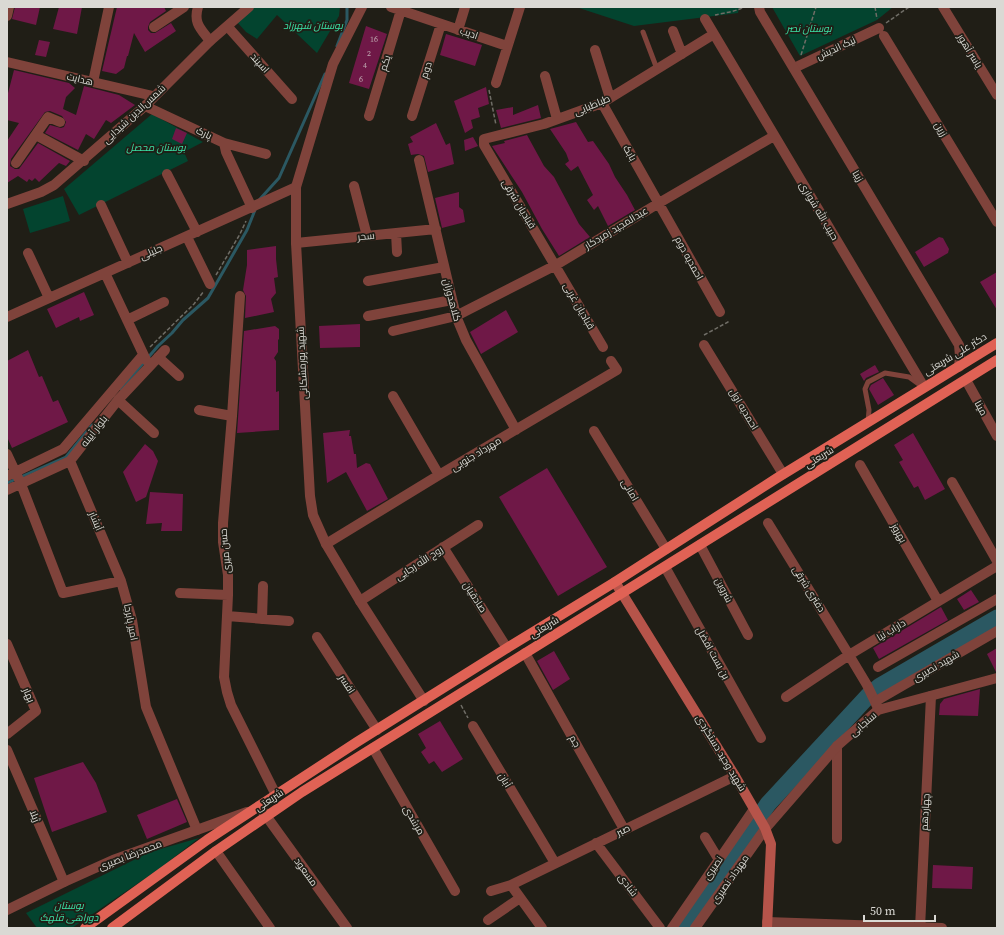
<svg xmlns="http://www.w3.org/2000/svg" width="1004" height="935" font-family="'Source Serif 4',Cairo,serif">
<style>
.green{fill:#03442f}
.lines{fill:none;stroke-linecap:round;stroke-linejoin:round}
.stream{stroke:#2b5862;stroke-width:3}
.river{stroke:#2b5862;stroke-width:17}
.building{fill:#6f1847}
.path{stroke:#6f6d66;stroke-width:1.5;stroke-dasharray:4 2;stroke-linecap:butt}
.service{stroke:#7f433b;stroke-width:5}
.minor{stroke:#7f433b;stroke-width:10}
.tertiary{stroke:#7f433b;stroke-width:10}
.secondary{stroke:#b6544a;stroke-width:10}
.primary{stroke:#e06255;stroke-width:10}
.labels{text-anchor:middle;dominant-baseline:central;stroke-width:3.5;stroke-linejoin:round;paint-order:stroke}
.number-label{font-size:8px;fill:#bfa9b1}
.park-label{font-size:10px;font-style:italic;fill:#3be2a7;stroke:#201e16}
.street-label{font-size:10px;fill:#dad9d4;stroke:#201e16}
</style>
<rect width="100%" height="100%" fill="#201e16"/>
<path class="green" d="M254,7H340L339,16L317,53L277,15L257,39L246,32L237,22Z
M576,7H739L738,13L634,26Z
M772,7H893L877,20L800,56Z
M152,114L203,142L184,152L188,161L79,215L64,189Z
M63,196L70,221L30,233L23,209Z
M199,838L159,869L72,928H37L26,913L150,852Z"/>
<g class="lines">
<path class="stream" d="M337,46L347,20V7
M260,199L279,178L325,74
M121,389L158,346L172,333L183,320L208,298L247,230L255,210
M7,483L66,457L92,425"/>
<path class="river" d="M684,928L768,804L868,696L880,686L997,618"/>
</g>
<path class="building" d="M15,7H40L36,25L12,19Z
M59,7H82L77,34L53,29Z
M117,7H164L166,11L150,22L148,27V30L151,33H155L171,23L176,31L145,52L134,33L128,56H127L124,68L116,74L102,71Z
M366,26L387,34L369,89L349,83Z
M446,34L482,45L475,66L440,55Z
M39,40L50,42L46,57L35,55Z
M14,70L69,83L75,88L66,97L63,109L76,115L84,86L119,95L135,105L111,123L106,120L94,139L86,134L78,150L45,133L50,125L61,128L64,127L66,122L62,116L50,111L45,112L11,159L10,166L15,169H19L38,143L70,161L66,166L59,163L39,182L35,178L32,181L29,179L27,182L18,176L7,183V141L19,123L7,120V97Z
M486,87L489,104L478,108L480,117L471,120L473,128L465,133L454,101Z
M538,105L541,118L501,128L496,110L513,107V115Z
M576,122L588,142L593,141L609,164L615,177L627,195L635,210L608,226L598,206L594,210L587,200L593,195L578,166L571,171L565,164L569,161L566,153L550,129Z
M436,123L446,145L450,143L454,164L428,172L424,156L418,154L411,155L408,144L413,142L410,137Z
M176,128L187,133L182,144L172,139Z
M527,135L544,166L554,177L579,224L590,237L559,256L542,229L522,192L492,146L505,143L504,141Z
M473,137L478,146L465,151L464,140Z
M459,192V207L463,210L465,222L442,228L435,198Z
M939,237L943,238L949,249L948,253L924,267L915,252Z
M276,246V259L278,277L274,278L276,293L271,299L274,312L245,318L246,296L243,290L247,265V250Z
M997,272V310L980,282Z
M84,292L94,315L80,321L79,317L56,328L47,309Z
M506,310L518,332L481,354L470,332Z
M360,324V347L320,348L319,326Z
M275,326L279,329V339L278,340V352L274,358L276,361V392L279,391V430L237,433L244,331Z
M28,350L39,377L42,376L53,402L58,400L68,422L12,448L7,437V361Z
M875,365L879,372L866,378L864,381L860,374Z
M883,378L894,395L878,405L869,389L871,385Z
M350,430L349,436H351L354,454H356L357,468L366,463L370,464L388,499L367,511L346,472L327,483L323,433Z
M913,433L945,489L925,500L918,486L914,488L899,462L903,460L894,445Z
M145,444L153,451L158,461L146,497L136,502L123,472Z
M547,468L607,567L558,596L499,497Z
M150,492L183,494L182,531H161L162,523L146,524Z
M971,590L979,602L964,610L957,599Z
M941,607L948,620L879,659L873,648Z
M997,648V672H996L987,654Z
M554,651L570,679L553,690L537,661Z
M980,689L978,716L939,715L940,704L944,699Z
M440,721L463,759L442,772L434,761L429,764L421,752L426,748L418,734Z
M83,762L96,783L107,812L52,832L34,778Z
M177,799L187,822L147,839L137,815Z
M933,865L973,867L972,889L932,888Z"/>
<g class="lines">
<path class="path" d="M875,7L877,19
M715,15C723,13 739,11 743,7
M886,23L909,7
M801,55L816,7
M489,90L496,125
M216,275L240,234L246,221
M704,335L728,322L726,320
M150,347L194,304L204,291
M461,705L468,718"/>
<path class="service" d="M643,32L657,69
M868,422L869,410L865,389L868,382L885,373L909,377L920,385"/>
<path class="minor" d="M198,7C193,23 201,29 210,41
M391,7L507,46
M943,7L997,95
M7,16L9,7
M705,19L924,387
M154,27L184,7
M228,27L292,99
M458,30L465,7
M673,31L682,54
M884,36L997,222
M595,50L610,98
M794,68L879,28
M545,76L557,119
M93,82L109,7
M496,83L520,7
M602,103L720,312
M145,106L224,143L266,154
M369,116L401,10
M412,116L441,24
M36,135L84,161
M224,143L226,152L252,208
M419,160L456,316L466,340L516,430
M16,163L48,117L60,122
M167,174L197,232
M354,186L367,236
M101,205L128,263
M396,233L397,252
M187,237L210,284
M296,243L436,229
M28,253L49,298
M105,273L146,360
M368,281L444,267
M240,296L232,416L223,523V542L228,575V595L224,677L227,692L231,705L276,795
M368,316L452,300
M7,317L296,187
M127,320L164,302
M393,331L456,316L556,265L659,203L774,136
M704,345L783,474
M603,347L484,145V139L544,124L602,103L714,34
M158,357L179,376
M393,396L439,475
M118,400L154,433
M199,410L232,416
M594,431L666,549
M7,454L21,484L63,593L121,581L132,620L146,707L197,830
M70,461L121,581
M860,465L938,601
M7,476L63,449L143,355
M952,482L997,561
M7,490L70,461L118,400L165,350
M768,523L849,655L867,685L878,708
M326,544L439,475L617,370L611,361
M700,545L748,635
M443,547L507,648
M665,567L761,738
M180,593L228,595
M360,601L478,525
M227,616L289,621
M262,619L263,586
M317,637L377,730
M7,644L36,711L7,734
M525,653L624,829
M786,697L849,655L997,566
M473,726L555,863
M373,748L455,891
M7,750L64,882
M259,806L347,928
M705,837L719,860
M837,839V746
M596,843L660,928
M216,851L270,928
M491,891L511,885
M488,920L520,898
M767,922L942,928
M542,928L511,885L735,776
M672,928L754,809
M920,928L931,696"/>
<path class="tertiary" d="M362,7L333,64L296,187V243L310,496L313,515L326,544L360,601L424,701
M759,7L760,12L959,345L960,356L959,367
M7,62L153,96
M7,204L41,192L54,185L145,106L210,41L249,7
M966,380L997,436
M878,667L997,599
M876,701L997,631
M7,910L64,882L113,860L247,812
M695,928L765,829L837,746L878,710L997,678"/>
<path class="secondary" d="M615,582L735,776L765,828L771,844L767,928"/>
<path class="primary" d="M85,928L207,840L357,742L507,648L615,582L777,478L997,343
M112,928L216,851L302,792L997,360"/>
</g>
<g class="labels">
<g class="number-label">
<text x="374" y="39">16</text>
<text x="369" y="53">2</text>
<text x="365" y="65">4</text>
<text x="361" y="79">6</text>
</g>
<g class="park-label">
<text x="313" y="25">بوستان شهرزاد</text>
<text x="809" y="28">بوستان نصر</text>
<text x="156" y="147">بوستان محصل</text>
<text x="69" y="905">بوستان<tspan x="69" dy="12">دوراهی قلهک</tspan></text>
</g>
<g class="street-label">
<text transform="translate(469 33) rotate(19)">ادیب</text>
<text transform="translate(836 48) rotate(-25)">نیک اندیش</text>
<text transform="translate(970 51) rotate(59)">یاسر آهور</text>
<text transform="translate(260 63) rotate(48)">اسپند</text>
<text transform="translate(385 63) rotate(-73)">یکم</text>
<text transform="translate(426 70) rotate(-72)">دوم</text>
<text transform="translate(80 79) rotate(13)">هدایت</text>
<text transform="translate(592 105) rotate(-23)">طباطبایی</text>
<text transform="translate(134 114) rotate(-43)">شمس‌الدین شیدایی</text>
<text transform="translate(941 129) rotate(59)">زرین</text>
<text transform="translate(204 133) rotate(25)">پارک</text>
<text transform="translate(630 153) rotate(60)">بابک</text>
<text transform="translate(858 176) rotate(59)">زیبا</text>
<text transform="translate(519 204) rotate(59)">قبادیان شرقی</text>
<text transform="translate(819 211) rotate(59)">حبیب الله شواری</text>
<text transform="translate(616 228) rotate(-31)">عبدالمجید زمردکار</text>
<text transform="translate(366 236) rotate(-6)">سحر</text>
<text transform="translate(151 252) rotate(-24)">جلیلی</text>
<text transform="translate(689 258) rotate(61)">احمدیه دوم</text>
<text transform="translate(452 300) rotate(75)">کلاهدوزان</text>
<text transform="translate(579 306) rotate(60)">قبادیان غربی</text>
<text transform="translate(955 354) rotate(-31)">دکتر علی شریعتی</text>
<text transform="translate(302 363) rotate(-93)">شهید پورمشکانی</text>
<text transform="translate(981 408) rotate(61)">مینا</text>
<text transform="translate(744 409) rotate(59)">احمدیه اول</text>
<text transform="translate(94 431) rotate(-52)">بلوار آیینه</text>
<text transform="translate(476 454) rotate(-31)">مهرداد جنوبی</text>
<text transform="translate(819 457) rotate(-32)">شریعتی</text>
<text transform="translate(630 490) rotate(59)">امانی</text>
<text transform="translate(96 521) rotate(67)">آبشار</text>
<text transform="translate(899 533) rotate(60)">بهروز</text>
<text transform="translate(225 551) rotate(-95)">حسن میری</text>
<text transform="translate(419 563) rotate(-33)">روح الله رجایی</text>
<text transform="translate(809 589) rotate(58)">دفتری شرقی</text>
<text transform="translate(724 590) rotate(62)">شروین</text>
<text transform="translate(475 597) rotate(57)">صادقیان</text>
<text transform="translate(131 622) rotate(79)">امیر پابرجا</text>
<text transform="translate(544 627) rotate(-31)">شریعتی</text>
<text transform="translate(891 630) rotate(-31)">داراب نیا</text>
<text transform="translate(713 653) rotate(61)">بن بست افضل</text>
<text transform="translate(936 666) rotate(-30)">شهید نصیری</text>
<text transform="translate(347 684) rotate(57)">افسر</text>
<text transform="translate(29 695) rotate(66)">بهار</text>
<text transform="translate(863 724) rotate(-41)">سنجابی</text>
<text transform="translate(575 741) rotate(61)">جم</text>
<text transform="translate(721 753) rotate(59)">شهید وحید دستگردی</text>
<text transform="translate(505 780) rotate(59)">آبان</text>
<text transform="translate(269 800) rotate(-34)">شریعتی</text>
<text transform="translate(925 812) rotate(-87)">چهاردهم</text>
<text transform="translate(35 816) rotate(67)">ژیلا</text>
<text transform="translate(414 820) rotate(60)">مرشدی</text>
<text transform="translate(623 830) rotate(-26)">صبر</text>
<text transform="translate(130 855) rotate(-21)">محمدرضا بصیری</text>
<text transform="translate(713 868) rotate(-56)">نصیری</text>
<text transform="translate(306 872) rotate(54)">مسعود</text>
<text transform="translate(730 879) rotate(-55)">مهرداد نصیری</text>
<text transform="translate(628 885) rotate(53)">شادی</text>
</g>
</g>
<rect width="1004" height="935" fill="none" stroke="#dad9d4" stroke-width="16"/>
<path d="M864 915v6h71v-6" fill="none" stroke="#dad9d4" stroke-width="2"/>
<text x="870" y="915" font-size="12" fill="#dad9d4" stroke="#201e16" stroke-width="3" paint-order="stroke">50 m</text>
</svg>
